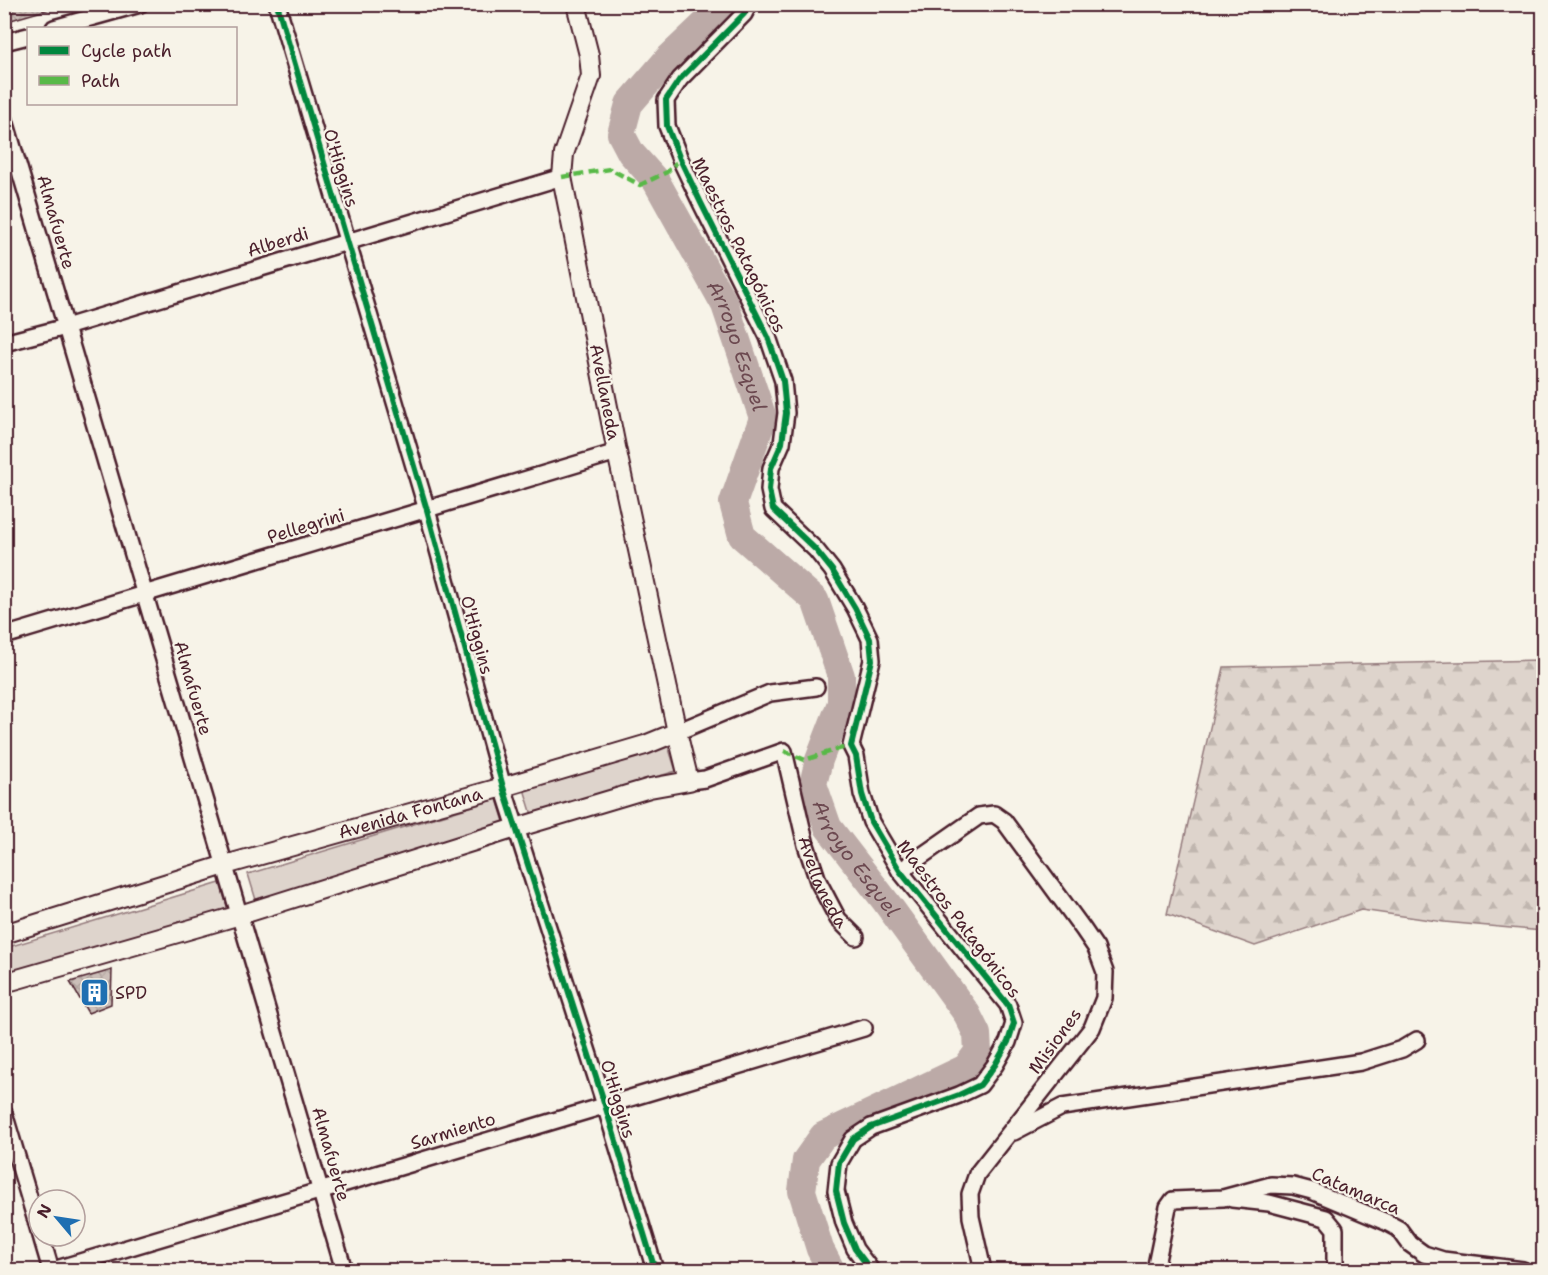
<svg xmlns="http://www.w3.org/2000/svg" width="1548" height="1275" font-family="'Shantell Sans',sans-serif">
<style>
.green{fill:#ded4cc;stroke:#947a7c;stroke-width:1.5}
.forest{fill:url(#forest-firs);stroke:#947a7c;stroke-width:1.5}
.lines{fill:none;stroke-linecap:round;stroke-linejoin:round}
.river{stroke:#bcaaa7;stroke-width:28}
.building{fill:url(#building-cross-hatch);stroke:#4a1f2b;stroke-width:1.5}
.minor-casing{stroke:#4a1f2b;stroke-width:20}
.tertiary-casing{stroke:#4a1f2b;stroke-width:22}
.minor{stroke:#f7f3e8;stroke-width:15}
.tertiary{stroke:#f7f3e8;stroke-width:18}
.quiet{stroke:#58b947;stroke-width:4.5;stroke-dasharray:9 4.5;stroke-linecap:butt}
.cycleway-casing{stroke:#f7f3e8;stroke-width:10}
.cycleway{stroke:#00873e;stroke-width:6}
.labels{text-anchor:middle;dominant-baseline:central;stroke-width:4.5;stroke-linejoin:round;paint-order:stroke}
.street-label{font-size:18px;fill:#4a1f2b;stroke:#f7f3e8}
.poi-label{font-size:18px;fill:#4a1f2b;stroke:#f7f3e8;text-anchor:start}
.water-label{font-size:20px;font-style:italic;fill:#6c4950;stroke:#f7f3e8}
</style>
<defs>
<pattern id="forest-firs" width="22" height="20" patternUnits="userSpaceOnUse" patternTransform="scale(1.5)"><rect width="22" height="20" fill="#ded4cc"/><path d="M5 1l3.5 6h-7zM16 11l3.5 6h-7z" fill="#c0b6af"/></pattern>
<pattern id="building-cross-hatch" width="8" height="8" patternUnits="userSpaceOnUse" patternTransform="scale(1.5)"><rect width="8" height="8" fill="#ccbfb9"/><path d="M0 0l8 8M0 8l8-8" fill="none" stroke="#b1a49f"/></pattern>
</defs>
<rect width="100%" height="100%" fill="#f7f3e8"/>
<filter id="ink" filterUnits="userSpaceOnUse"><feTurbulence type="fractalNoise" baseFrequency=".0167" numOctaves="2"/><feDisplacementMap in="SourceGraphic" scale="12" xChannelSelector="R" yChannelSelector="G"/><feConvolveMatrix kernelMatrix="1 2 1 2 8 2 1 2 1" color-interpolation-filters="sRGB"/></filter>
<g filter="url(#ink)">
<path class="green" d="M668,746L676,771L532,815L524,789Z
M497,799L505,825L256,900L248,874Z
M220,883L228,909L5,976V948Z"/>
<path class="forest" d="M1543,660V931L1444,922L1361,910L1255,946L1167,914L1224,667Z"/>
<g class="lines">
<path class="river" id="s1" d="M726,4L668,59L629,104L621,134L631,153L656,181L725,305L763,418L733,503L742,536L815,600L841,676V703L819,760L813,784L828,827L886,902L967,1014L977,1034L978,1052L966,1068L823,1136L806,1160L802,1191L820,1249L831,1270"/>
</g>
<path class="building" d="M4,4H53V8L4,22Z
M112,970L111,1004L88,1013L70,982Z"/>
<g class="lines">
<defs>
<g id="minor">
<path d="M277,4L427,510L503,787L605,1105L655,1270"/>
<path d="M749,4L744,14L680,79L666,100L667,126L680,159L701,203L768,337L783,381L786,413L782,443L771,468L769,490L773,509L816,550L832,570L855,608L870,639L872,660L851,746L856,756L862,794L871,822L900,871L1008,1005L1014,1023L1008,1042L995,1065L980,1085L959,1095L871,1127L853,1139L839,1163L836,1191L844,1223L855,1249L871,1270"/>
<path d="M54,28L140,4"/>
<path d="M4,42L28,36"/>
<path d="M4,117L344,1270"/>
<path d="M4,343L66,327L562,177"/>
<path d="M4,636L617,452"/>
<path d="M677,732L770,693L816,687"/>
<path id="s2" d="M689,781L705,779L784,751L806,845L818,881L838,919L856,937"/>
<path d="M900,871L979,816L994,814L1004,821L1083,929L1096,948L1105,972L1104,998L1092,1028L977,1174L970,1194L971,1217L983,1270"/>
<path d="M4,1113L39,1231"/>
<path d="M1014,1132L1062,1107L1361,1062L1402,1049L1417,1040"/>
<path d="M1232,1199L1269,1203L1326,1218L1335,1229V1270"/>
<path d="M41,1236L51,1270"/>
<path d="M53,1270C324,1191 593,1108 864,1028"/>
<path d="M1155,1270L1168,1207L1173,1200L1223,1198L1271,1185L1293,1186L1312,1191L1386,1222L1399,1229L1410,1244L1424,1254L1443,1260L1523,1270"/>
</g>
<g id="tertiary">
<path id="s3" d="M4,934L225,865L503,787L645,745L677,732"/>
<path d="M4,983L240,915L516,828L650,788L689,781L677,732L617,452L562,177L564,154L591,76L589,55L576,4"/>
</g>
</defs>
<use href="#minor" class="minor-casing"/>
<use href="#tertiary" class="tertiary-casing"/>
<use href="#minor" class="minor"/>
<use href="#tertiary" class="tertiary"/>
<path class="quiet" d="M562,177L610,169L640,185L667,172L680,159
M784,751L805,760L835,750L851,746"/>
<defs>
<path id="cycleway" d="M277,4L427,510L503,787L605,1105L655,1270
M749,4L744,14L680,79L666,100L667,126L680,159L701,203L768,337L783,381L786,413L782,443L771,468L769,490L773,509L816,550L832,570L855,608L870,639L872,660L851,746L856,756L862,794L871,822L900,871L1008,1005L1014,1023L1008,1042L995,1065L980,1085L959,1095L871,1127L853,1139L839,1163L836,1191L844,1223L855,1249L871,1270"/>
</defs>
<use href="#cycleway" class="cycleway-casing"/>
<use href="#cycleway" class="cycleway"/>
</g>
</g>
<defs>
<symbol id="building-square" viewBox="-11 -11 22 22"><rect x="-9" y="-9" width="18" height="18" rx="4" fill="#1f6fb2" stroke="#f7f3e8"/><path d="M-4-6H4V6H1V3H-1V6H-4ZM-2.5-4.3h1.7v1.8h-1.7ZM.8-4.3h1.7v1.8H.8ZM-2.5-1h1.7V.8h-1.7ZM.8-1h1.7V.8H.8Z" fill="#fff"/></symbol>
</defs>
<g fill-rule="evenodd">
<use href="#building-square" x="78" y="976" width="33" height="33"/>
</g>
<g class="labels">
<g class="street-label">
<text transform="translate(341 168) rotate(73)">O'Higgins</text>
<text transform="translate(56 222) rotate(74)">Almafuerte</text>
<text transform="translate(278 242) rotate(-17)">Alberdi</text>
<text transform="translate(739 245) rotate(64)">Maestros Patagónicos</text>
<text transform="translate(605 392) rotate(79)">Avellaneda</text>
<text transform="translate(306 526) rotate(-17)">Pellegrini</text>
<text transform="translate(477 635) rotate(75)">O'Higgins</text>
<text transform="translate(193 688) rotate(74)">Almafuerte</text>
<text stroke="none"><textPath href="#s3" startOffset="424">Avenida Fontana</textPath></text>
<text stroke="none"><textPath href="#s2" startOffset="237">Avellaneda</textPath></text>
<text transform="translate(959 919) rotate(53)">Maestros Patagónicos</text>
<text transform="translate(1055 1041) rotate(-54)">Misiones</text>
<text transform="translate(618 1099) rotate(73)">O'Higgins</text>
<text transform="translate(453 1131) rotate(-17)">Sarmiento</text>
<text transform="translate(331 1154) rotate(74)">Almafuerte</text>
<text transform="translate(1356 1191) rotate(23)">Catamarca</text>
</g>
<g class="poi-label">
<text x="115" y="993">SPD</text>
</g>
<g class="water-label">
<text stroke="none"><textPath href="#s1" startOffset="414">Arroyo Esquel</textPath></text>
<text stroke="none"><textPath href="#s1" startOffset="992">Arroyo Esquel</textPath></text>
</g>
</g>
<rect width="1548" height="1275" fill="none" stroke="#f7f3e8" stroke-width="24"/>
<rect x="12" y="12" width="1524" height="1251" fill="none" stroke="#4a1f2b" stroke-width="2" filter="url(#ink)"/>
<rect x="27" y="27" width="210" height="78" fill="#f7f3e8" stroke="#b29e9c" stroke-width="1.5"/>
<rect x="39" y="46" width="30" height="9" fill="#00873e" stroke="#b29e9c" stroke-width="1.5"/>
<text x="81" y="57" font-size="18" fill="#4a1f2b">Cycle path</text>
<rect x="39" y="76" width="30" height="9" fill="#58b947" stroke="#b29e9c" stroke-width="1.5"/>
<text x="81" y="87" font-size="18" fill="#4a1f2b">Path</text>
<g transform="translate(57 1218) rotate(299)"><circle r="28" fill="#f7f3e8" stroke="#b29e9c" stroke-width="1.5"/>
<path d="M0-4.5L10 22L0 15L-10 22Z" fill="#1f6fb2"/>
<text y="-9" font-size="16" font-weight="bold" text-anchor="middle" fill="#4a1f2b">N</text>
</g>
</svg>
